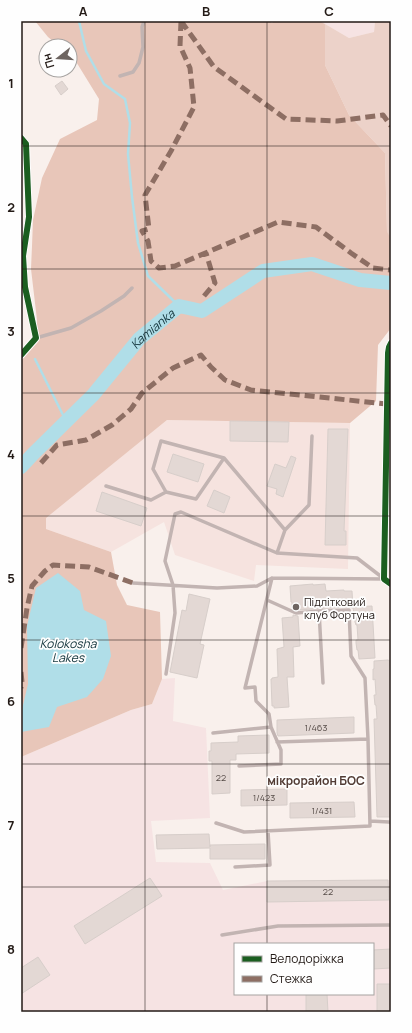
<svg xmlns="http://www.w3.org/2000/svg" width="412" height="1033" font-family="Manrope,sans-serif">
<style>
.industrial{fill:#f6e3df}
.education{fill:#f6e3e3;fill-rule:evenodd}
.green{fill:#ecd2c9}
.forest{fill:#e8c6b9}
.water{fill:#b0dee8}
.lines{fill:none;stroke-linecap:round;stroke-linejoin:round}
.stream{stroke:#b0dee8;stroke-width:2.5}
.river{stroke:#b0dee8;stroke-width:14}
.building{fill:#e3d8d4;stroke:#d7ceca}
.service{stroke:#c2b4b2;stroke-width:3.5}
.minor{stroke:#c2b4b2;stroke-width:7}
.quiet{stroke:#8d6e63;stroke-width:5;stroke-dasharray:10 5;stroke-linecap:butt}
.cycleway-casing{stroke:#fefefe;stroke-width:8}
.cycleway{stroke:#1b5e20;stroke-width:6}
.grid{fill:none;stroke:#231a16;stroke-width:1;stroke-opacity:0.55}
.poi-dot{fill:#6e6561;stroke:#fefefe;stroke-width:1.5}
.labels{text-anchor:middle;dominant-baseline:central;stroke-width:3.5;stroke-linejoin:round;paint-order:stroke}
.number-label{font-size:9px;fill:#564c48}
.poi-label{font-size:11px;fill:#231a16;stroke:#fefefe;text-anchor:start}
.water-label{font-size:12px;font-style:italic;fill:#12343b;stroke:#fefefe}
.neighbourhood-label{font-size:12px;font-weight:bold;fill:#523c35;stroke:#fefefe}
.neatline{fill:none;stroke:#231a16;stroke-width:1.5}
.grid-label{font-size:13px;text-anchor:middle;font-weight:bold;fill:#231a16}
</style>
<rect width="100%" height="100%" fill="#f9f0ec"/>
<path class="industrial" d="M167,420L350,423L348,569L256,565L254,581L175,555L164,522L111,552L46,529L45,518Z"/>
<path class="education" d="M319,21H375L374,32L349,38Z
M175,678L173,721L206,728L210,818L151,821L156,862L210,863L223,890L267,881L388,880L391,879V1012H21V757L131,710L152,704L162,679ZM235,944H373V994H235Z"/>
<path class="green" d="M375,21H391V238L387,233L385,153L349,115L325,65V24L349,38L374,32Z"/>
<path class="forest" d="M35,21H269L272,23L274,21H319L325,24V65L349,115L385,153L387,232L391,238V280L390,283L391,328L378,345L376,401L350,423L167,420L46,518V529L111,552L117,585L127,605L160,612L162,679L152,704L131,710L21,757V355L36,338L37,320L31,269L32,246L33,220L42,178L60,139L97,120L99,99L75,60L70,56V46H59L48,37Z"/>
<path class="water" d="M58,573L80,591L84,610L106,621L111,656L103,679L87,697L57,707L49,727L21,732V714L28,684L27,626L36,588Z"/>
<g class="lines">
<path class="stream" d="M79,21L86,51L104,84L125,99L130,123L128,154L132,197L138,243L148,276L179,306
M35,359L66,421"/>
<path class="river" id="s1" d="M21,467L33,454L93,395L139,339L179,306L202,311L263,271L312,264L360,280L391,283"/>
</g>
<path class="building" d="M62,81L68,89L61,95L55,86Z
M230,421L289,422L288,442L230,441Z
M328,429H348L344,531H346V545H325Z
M173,454L204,464L198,482L167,472Z
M291,456L296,458L283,497L276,494L277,489L267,486L275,464L286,468Z
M214,490L230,497L224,513L207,506Z
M102,492L147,508L141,526L96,511Z
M313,584V585L325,584L326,591L344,590V591H352L353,608L349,607L297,610L292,608V602H291L290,586Z
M189,594L210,599L200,644L204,645L197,678L170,672L182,610L186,611Z
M372,606L375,658L359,659L358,650H357L356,643V640H358L357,625H356L355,622L353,607Z
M293,615L298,616L300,646L293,647L294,677H287L289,707L274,708V706H272L271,679H272V678L278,677L277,649L284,647L282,618L293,617Z
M388,660L390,661L391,688V817H377L374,719H377L376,705H375L374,695H376L375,679L373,680V669H374V661Z
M354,717V733L278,736L277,733V720Z
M269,735V753L236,754V760H230V793L212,794V761H209V751H211V743L238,742V736Z
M287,789V805L241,806V790Z
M354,802L355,817L290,818V803Z
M209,834L210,847V845L265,844V859H210V848L157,849L156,835Z
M150,878L162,896L85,944L74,926Z
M388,880L389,900L267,902V881Z
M391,949V968L373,969V950Z
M38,957L50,975L21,994V968Z
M377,984H391V1012H377Z
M306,994H327L328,1012H306Z"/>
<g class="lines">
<path class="service" d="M120,76L133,72L139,63L143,47L142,27L144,21
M36,338L71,328L101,311L124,296L132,288
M224,458L196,499L166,492L153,469L161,441L224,458L285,530
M106,486L151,500L166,492
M277,553L285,530L309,505L312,436
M133,583L217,588L257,586L272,578L384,579
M267,600L296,613L319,611
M166,674L175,613L173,585L165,561L175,514L181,512L277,553L357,558L383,578
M213,733L271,727L269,714L256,701L255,687L245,688L272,578
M277,742L368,739L365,678L351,656L349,610L319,611L323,683
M239,766L281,764V750L271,727
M370,821L389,822L391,823
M216,823L244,832L370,826L368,739
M235,867L270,865L268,831
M222,935L278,926L391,925"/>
<path class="minor" d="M21,138L26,144L29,217L23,256L25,287L36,338L21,355
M391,343L389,347L388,353L384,579L391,584"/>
<path class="quiet" d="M181,21L180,46L190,68L194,107L171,151L145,195L149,229L142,231L148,241L151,261L159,268L175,266L278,222L316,227L351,253L373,268L391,270
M181,21L214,67L286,119L337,121L383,115L391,126
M204,296L215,283L206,253
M41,463L57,445L86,440L112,425L131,409L142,393L173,368L201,355L211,367L225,380L251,390L387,404
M21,648L27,608L32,586L45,571L53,565L89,567L133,583
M21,672L22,682L21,688"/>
<defs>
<path id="cycleway" d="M21,138L26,144L29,217L23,256L25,287L36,338L21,355
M391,343L389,347L388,353L384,579L391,584"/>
</defs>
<use href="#cycleway" class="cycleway-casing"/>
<use href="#cycleway" class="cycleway"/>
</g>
<path class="grid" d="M145,21V1012M267,21V944M21,146H391M21,269H391M21,393H391M21,516H391M21,640H391M21,764H391M21,887H391M267,994V1012"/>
<circle class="poi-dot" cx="296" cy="607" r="4"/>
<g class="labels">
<g class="number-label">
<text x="316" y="727">1/463</text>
<text x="221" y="777">22</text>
<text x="264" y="797">1/423</text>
<text x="322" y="810">1/431</text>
<text x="328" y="891">22</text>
</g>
<g class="poi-label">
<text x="304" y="601">Підлітковий<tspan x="304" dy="13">клуб Фортуна</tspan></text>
</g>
<g class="water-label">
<text stroke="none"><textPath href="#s1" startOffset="191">Kamianka</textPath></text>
<text x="68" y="643">Kolokosha<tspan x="68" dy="14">Lakes</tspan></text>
</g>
<g class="neighbourhood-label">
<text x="316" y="780">мікрорайон БОС</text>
</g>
</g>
<rect width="412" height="1033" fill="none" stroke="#fefefe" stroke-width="44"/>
<rect x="234" y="943" width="140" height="52" fill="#fefefe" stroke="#a6a3a1"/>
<rect x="242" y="956" width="20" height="6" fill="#1b5e20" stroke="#a6a3a1"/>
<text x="270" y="963" font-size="12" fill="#231a16">Велодоріжка</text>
<rect x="242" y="976" width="20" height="6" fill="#8d6e63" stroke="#a6a3a1"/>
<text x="270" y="983" font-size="12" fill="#231a16">Стежка</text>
<g transform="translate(58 58) rotate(253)"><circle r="19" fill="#fefefe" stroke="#a6a3a1"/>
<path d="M0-3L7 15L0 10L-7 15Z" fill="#6e6561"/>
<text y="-6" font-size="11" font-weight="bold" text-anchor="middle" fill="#231a16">Пн</text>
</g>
<rect x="22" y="22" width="368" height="989" class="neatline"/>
<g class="grid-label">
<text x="83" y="16">A</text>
<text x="206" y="16">B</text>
<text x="329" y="16">C</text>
<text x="11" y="88">1</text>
<text x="11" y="212">2</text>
<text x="11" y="336">3</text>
<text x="11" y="459">4</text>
<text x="11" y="583">5</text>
<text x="11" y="706">6</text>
<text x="11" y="830">7</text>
<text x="11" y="954">8</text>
</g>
</svg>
